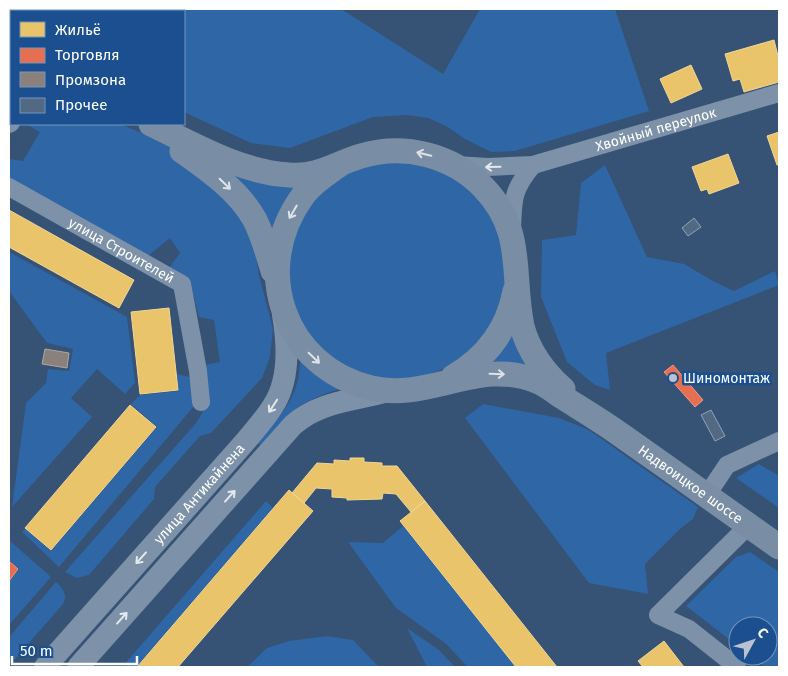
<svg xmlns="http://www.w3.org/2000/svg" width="788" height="676" font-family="'Fira Sans',sans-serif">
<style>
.green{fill:#2f66a5}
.homes{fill:#e9c46a;stroke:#f0d697}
.shops{fill:#e76f51;stroke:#ee9a85}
.industry{fill:#8a817c;stroke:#ada7a3}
.building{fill:#526984;stroke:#92a2b6}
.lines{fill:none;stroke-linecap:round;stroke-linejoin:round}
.minor{stroke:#7d92a8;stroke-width:18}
.tertiary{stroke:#7d92a8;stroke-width:22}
.secondary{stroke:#798da4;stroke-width:25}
.oneway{stroke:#dee2e8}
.oneway2{stroke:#e5e9ee}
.poi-dot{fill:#b9c2ce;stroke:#1b4f8f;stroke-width:2}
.labels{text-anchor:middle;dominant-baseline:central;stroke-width:5;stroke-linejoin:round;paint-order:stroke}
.street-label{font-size:14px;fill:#fff;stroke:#1b4f8f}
.poi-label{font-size:14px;fill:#fff;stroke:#1b4f8f;text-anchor:start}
</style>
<rect width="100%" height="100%" fill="#365274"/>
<path class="green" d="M14,9H341L443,74L480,9H615L649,111L515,151L491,152L465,139L446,126L428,118L407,115L373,117L290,148L251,143L184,112V11H14Z
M26,124H119L145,134L195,161L252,231L259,275L273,329L270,357L262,378L211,433L200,436L155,487L154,499L89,575L77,578L65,572L196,423L208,403L205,365L220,362L214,320L199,317L189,278L170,267L180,253L170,238L148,256L9,179V159L23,161L40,132Z
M182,146L297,181L275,241Z
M288 270a109 109 0 1 1 218 0a109 109 0 1 1-218 0Z
M605,165L647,257L684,264L713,281L734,291L775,271L779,285L606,353L610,390L595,385L567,362L541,297L542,240L576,235L581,183Z
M9,252L127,317L135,383L125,394L97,369L71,398L92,417L12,507L26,403L46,383L48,369L69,371L73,349L47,343L9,291Z
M511,325L538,374L504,363L487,360Z
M300,355L321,379L340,389C298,401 289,414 261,446L257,442C283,413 301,396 300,355Z
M177,374L194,378V406L59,567L22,532L25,529L51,551L157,427L131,404L140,395L178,391Z
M483,404L559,418L589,430L698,507L693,519L680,529L645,564L648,594L589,583L465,418Z
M759,464L779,476V508L736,478Z
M266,501L273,508L136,667H122Z
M403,526L516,667H468L445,643L396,608L348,542L383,543Z
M9,540L51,577L9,625V581L19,569L9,560Z
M750,552L779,572V667H765L750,656H768V626H738V646L686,606L736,557Z
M56,582C63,588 68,595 63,604L9,666V637Z
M407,628L439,650L455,667H427Z
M327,636L353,640L379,667H247L267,648L289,641Z"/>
<path class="homes" d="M774,40L779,60V82L744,92L740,79L733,81L725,54Z
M691,65L702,89L671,103L660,79Z
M779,132V165H777L767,136Z
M728,154L739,183L709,194L707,189L701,191L692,167Z
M9,210L134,280L119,308L9,247Z
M169,308L178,390L140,394L131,312Z
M130,405L156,427L51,550L25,528Z
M350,458H364V462L382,463V466H397L425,501L411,512L396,494L383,493L382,499L347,500V498L332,497V489L316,488L304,503L292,493L317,463L334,464V460L350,461Z
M289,490L313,511L178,667H137Z
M425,501L557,667H516L400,521Z
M664,641L684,667H643L638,661Z"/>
<path class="shops" d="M673,365L703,400L695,407L664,372Z
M9,561L18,569L9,581Z"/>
<path class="industry" d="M45,349L69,353L67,368L42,364Z"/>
<path class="building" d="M694,218L701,227L688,236L682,228Z
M711,410L725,436L715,441L701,415Z"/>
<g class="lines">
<g class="minor">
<path d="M9,28L11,36"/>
<path d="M9,124L11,123"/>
<path id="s1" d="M455,165L488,167L533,165L779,93"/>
<path id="s2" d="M9,187L182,284L198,371L201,402"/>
<path d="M512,231C513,200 512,190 533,165"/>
<path d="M707,495L727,465L779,441"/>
<path d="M737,667L689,629L658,615L749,525"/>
</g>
<g class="tertiary">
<path id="s3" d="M45,667L244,443C254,431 265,419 273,406C290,380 288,344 283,315"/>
<path d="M78,667L293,425C320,401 354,401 388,391"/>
</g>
<g class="secondary">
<path d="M9,51L11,52"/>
<path d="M151,124C195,145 240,172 289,175C320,177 334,164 361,156C404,143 452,155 483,187C526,231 511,274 522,326C528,350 544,373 563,389"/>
<path d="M182,151C209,170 239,191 255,220C263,236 268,254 273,271"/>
<path id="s4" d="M339,165C325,175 311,184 302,197C250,270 284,367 371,388C429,402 480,356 539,382C548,386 556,393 564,398C583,410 603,422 621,435C674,472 727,510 779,547"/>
<path d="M453,377C486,358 508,329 515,291"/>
</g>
</g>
<defs><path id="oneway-shaft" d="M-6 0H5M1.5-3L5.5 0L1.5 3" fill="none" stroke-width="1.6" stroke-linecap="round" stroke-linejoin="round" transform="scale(1.25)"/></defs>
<g class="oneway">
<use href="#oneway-shaft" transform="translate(424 154) rotate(-167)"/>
<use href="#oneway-shaft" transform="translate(225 184) rotate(44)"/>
<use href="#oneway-shaft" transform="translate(293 212) rotate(120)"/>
<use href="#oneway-shaft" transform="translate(314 358) rotate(44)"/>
<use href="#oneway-shaft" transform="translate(497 374) rotate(2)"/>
</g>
<g class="oneway2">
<use href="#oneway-shaft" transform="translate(493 167) rotate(179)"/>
<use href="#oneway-shaft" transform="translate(273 406) rotate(123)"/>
<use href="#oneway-shaft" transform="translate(230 496) rotate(-48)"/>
<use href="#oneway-shaft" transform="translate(141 558) rotate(132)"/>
<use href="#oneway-shaft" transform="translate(122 618) rotate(-48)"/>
</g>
<circle class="poi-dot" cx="673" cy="378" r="5"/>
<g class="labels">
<g class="street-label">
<text stroke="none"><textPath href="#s1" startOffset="206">Хвойный переулок</textPath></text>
<text stroke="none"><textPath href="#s2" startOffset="129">улица Строителей</textPath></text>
<text stroke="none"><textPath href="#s4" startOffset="644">Надвоицкое шоссе</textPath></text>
<text stroke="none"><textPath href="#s3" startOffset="232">улица Антикайнена</textPath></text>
</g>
<g class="poi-label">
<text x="683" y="378">Шиномонтаж</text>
</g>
</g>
<rect width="788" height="676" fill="none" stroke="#ffffff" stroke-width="20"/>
<rect x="10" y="10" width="175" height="115" fill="#1b4f8f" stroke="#7695bc"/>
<rect x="20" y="22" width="25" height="15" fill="#e9c46a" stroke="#7695bc"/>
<text x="55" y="35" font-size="15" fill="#ffffff">Жильё</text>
<rect x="20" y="48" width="25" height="15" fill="#e76f51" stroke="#7695bc"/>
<text x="55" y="60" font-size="15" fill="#ffffff">Торговля</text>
<rect x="20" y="72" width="25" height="15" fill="#8a817c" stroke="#7695bc"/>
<text x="55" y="85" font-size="15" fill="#ffffff">Промзона</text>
<rect x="20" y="98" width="25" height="15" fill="#526984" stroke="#7695bc"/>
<text x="55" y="110" font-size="15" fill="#ffffff">Прочее</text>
<g transform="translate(753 641) rotate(50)"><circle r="24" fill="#1b4f8f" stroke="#7695bc"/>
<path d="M0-4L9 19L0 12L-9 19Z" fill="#b9c2ce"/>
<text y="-8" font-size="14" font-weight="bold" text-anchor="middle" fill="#ffffff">С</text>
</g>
<path d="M12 656v8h125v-8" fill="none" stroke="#ffffff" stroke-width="2.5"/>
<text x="20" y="656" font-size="15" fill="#ffffff" stroke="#1b4f8f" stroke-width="4" paint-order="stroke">50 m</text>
</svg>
